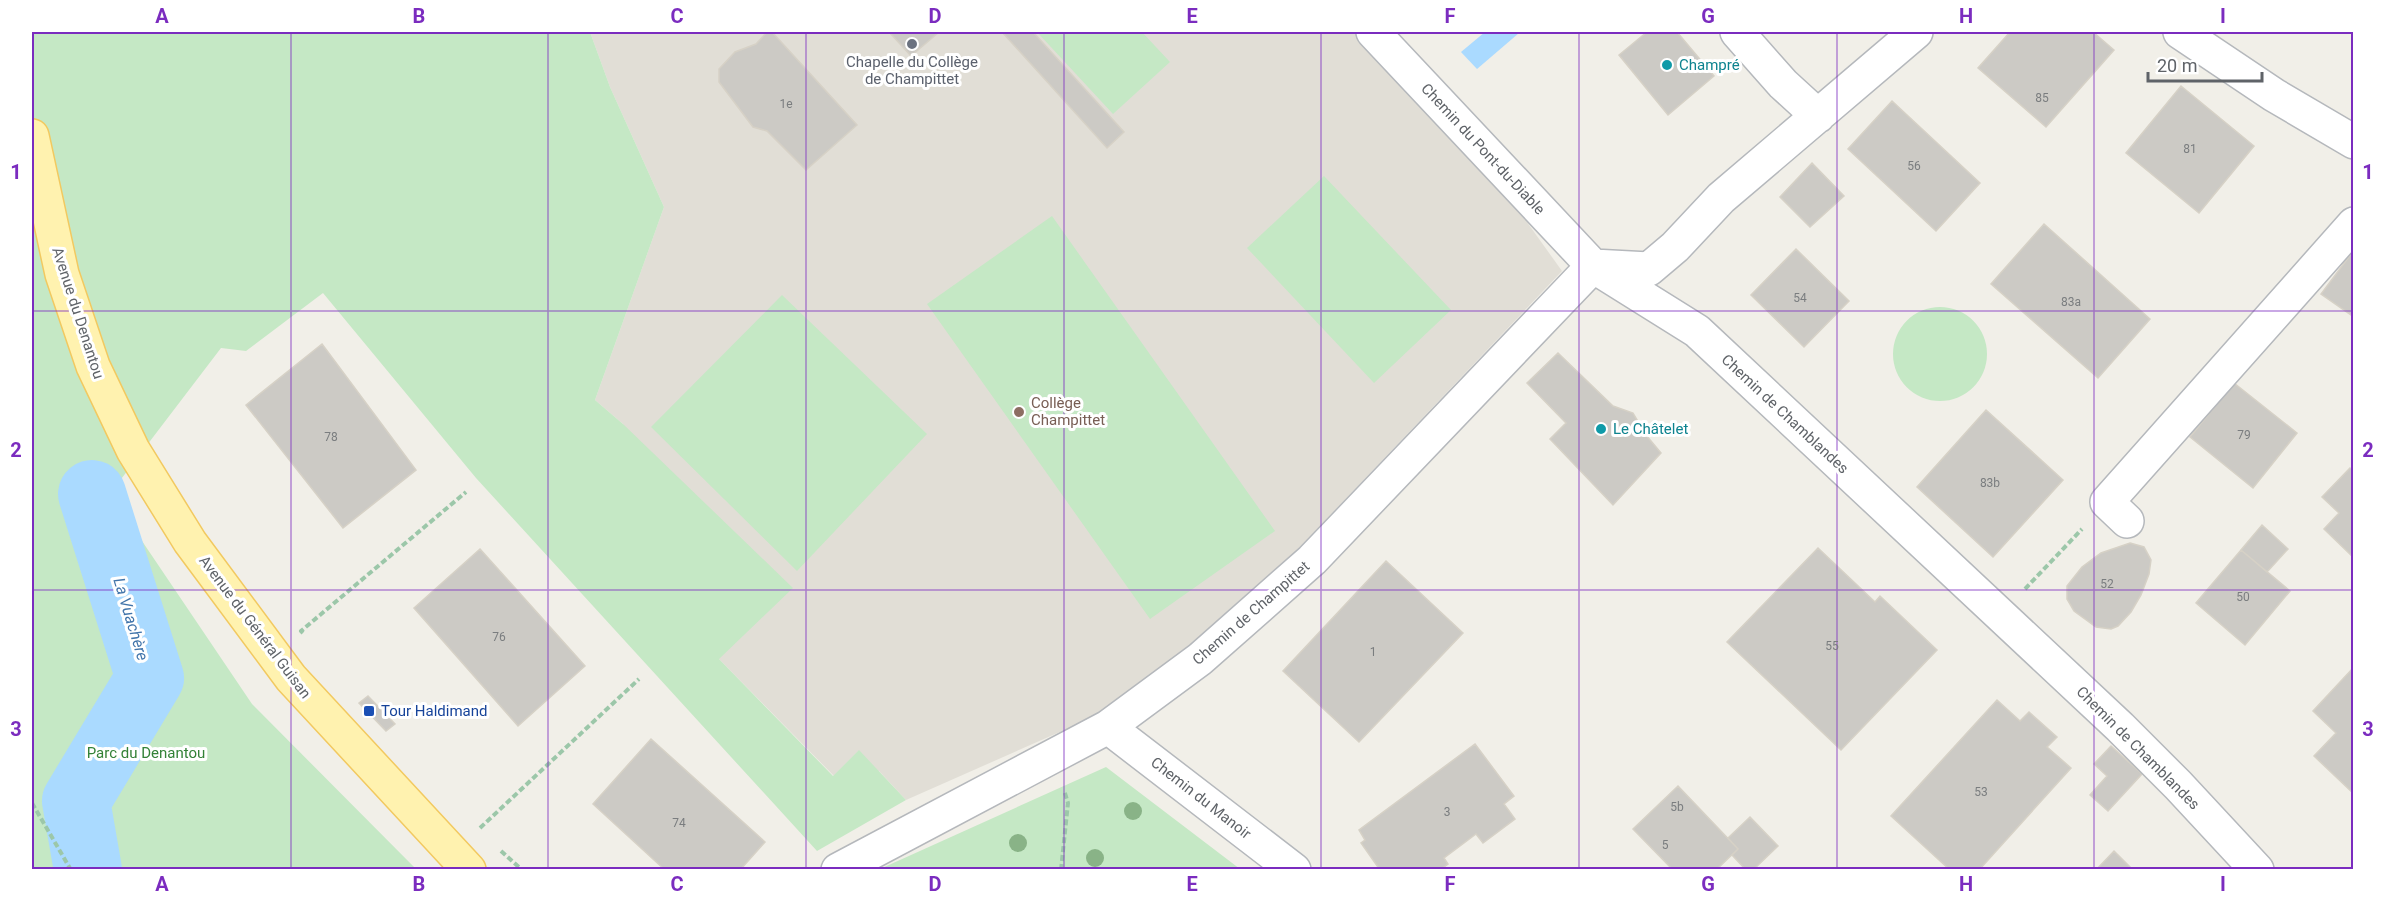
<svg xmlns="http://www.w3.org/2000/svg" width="2385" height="901" font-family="Roboto,sans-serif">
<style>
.education{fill:#e1ded6}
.green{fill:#c5e8c5}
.water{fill:#aadaff}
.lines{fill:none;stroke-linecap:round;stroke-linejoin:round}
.river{stroke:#aadaff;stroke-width:68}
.building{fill:#cccac5;stroke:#d6d1c6;stroke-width:1.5}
.minor-casing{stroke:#b5b8bc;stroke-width:36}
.major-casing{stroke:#f2c960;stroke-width:36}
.path{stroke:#9cc7a9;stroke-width:4;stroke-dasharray:6 3;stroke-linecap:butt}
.minor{stroke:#fff;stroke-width:33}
.major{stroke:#fff2af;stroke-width:33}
.tree{fill:#89b387}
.grid{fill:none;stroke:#7b2cbf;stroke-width:1.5;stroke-opacity:0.55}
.worship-dot{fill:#6b7280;stroke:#fff;stroke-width:2}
.culture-dot{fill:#0f9aa8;stroke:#fff;stroke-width:2}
.education-dot{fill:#8d6e63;stroke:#fff;stroke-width:2}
.transit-dot{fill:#1a4fb4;stroke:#fff;stroke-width:2}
.labels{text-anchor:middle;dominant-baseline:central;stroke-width:6;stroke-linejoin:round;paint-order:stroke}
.number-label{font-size:12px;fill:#7a7d7f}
.worship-label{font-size:15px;fill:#5b616d;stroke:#fff}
.culture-label{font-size:15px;fill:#0d838f;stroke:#fff;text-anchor:start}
.street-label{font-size:15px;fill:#5f6368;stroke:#fff}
.education-label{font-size:15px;fill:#785e54;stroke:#fff;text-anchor:start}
.transit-label{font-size:15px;fill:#164399;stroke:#fff;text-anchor:start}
.park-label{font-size:15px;fill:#348238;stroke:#fff}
.water-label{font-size:16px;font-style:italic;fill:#4174aa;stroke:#fff}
.neatline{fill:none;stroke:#7b2cbf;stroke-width:2}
.grid-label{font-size:20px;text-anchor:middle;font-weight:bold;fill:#7b2cbf}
</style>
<rect width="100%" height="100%" fill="#f1efe8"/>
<path class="education" d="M590,32H1353L1496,179L1562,271L1262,587L1195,644L1105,712L906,800L879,771L834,776L718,658L623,424L595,400L664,207L610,87Z"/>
<path class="green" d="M32,32H590L610,87L664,207L595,400L623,424L793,588L719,659L833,776L859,750L906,800L817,851L476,478L323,293L246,351L221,348L112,491L142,541L252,704L416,869H32Z
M1037,32H1142L1170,62L1113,114Z
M1324,176L1451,310L1374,383L1247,248Z
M1052,216L1275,531L1150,619L927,304Z
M782,295L927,434L797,571L651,427Z
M1893 354a47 47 0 1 1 94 0a47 47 0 1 1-94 0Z
M1106,767L1240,869H880Z"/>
<path class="water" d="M1485,32L1519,33L1477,69L1461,52Z"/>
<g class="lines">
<path class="river" d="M88,870L76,801L150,678L92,494"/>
</g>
<path class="building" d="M767,32H772L857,125L806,170L767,131L753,127L719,82V69L735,52L756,44Z
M889,32H939L911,56Z
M1002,32H1033L1124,132L1107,148Z
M1647,32H1677L1714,76L1668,115L1619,55Z
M2010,32H2093L2114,50L2046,127L1978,68Z
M2181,86L2254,146L2199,213L2126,153Z
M1892,101L1980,183L1936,231L1848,149Z
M1812,163L1844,196L1810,227L1780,197Z
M2044,224L2150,319L2098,378L1991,284Z
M1796,249L1849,301L1804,347L1751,295Z
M2354,250V317L2321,294Z
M322,344L416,470L343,528L246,405Z
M1558,353L1613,406L1633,413L1646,435L1661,453L1613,505L1550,439L1566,423L1527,383Z
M2234,383L2297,433L2253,488L2190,437Z
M1986,410L2063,480L1993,557L1917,487Z
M2350,468L2354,471V558L2324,529L2339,513L2322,497Z
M2262,525L2288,549L2267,572L2241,550Z
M2130,543L2144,547L2151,560L2149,574L2141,595L2131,612L2118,626L2111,629L2096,627L2074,611L2067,599V586L2082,567L2101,553Z
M1818,548L1875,602L1880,596L1937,650L1841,750L1727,642Z
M480,549L585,666L518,726L414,608Z
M2241,550L2290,591L2245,645L2196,603Z
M1386,561L1463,633L1359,742L1283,671Z
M2353,668L2354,669V794L2314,756L2336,733L2313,711Z
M368,696L395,724L386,731L359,703Z
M1997,700L2020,721L2029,712L2057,737L2047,747L2071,768L1979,870H1950L1891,816Z
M651,739L765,842L740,870H665L593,804Z
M1475,744L1514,796L1504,804L1515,819L1483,843L1476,834L1444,858L1448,864L1440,870H1380L1361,843L1365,840L1359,830Z
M2111,746L2142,774L2108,811L2090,795L2107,776L2094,764Z
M1678,786L1738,849L1716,870H1673L1633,829Z
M1750,817L1778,846L1753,870H1746L1732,855L1738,849L1728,838Z
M2114,851L2133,870H2096Z"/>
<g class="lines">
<defs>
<path id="minor" d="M1373,32L1593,266L1697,331L2120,727L2178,785L2257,870
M1737,32L1783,84L1818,116
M2180,32L2274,95L2354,142
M1593,266L1649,269L1675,247L1721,198L1916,32
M2127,521L2107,502L2354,224
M1108,727L1294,870
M838,870L1108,727L1200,659L1312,560L1593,266"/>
<path id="major" d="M32,136L62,274L93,366L133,450L190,542L291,678L469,870"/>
</defs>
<use href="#minor" class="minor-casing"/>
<use href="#major" class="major-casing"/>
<path class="path" d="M2025,589L2082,529
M303,633L301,631L466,492
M32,803L71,870
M480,828L639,679
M501,851L522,870
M1061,870L1068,803L1064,790"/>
<use href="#minor" class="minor"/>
<use href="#major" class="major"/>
</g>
<g class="tree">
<circle cx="1133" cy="811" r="9"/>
<circle cx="1018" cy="843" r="9"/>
<circle cx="1095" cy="858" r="9"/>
</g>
<path class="grid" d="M291,32V870M548,32V870M806,32V870M1064,32V870M1321,32V870M1579,32V870M1837,32V870M2094,32V870M32,311H2354M32,590H2354"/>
<circle class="worship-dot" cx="912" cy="44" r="6"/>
<g class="culture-dot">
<circle cx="1667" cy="65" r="6"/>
<circle cx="1601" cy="429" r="6"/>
</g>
<circle class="education-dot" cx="1019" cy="412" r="6"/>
<rect class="transit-dot" x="363" y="705" width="12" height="12" rx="3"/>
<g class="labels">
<g class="number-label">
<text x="2042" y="98">85</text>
<text x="786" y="104">1e</text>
<text x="2190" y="149">81</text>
<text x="1914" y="166">56</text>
<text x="1800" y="298">54</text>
<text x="2071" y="302">83a</text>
<text x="2244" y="435">79</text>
<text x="331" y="437">78</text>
<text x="1990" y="483">83b</text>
<text x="2107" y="584">52</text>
<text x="2243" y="597">50</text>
<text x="499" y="637">76</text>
<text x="1832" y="646">55</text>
<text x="1373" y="652">1</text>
<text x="1981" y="792">53</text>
<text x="1677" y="807">5b</text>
<text x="1447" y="812">3</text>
<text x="679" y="823">74</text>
<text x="1665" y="845">5</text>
</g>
<g class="worship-label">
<text x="912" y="62">Chapelle du Collège<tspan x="912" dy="17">de Champittet</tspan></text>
</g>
<g class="culture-label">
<text x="1679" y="65">Champré</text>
<text x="1613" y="429">Le Châtelet</text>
</g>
<g class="street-label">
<text transform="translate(1483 149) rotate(47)">Chemin du Pont-du-Diable</text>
<text transform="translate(78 313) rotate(72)">Avenue du Denantou</text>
<text transform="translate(1785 414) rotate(43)">Chemin de Chamblandes</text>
<text transform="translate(1251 613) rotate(-41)">Chemin de Champittet</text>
<text transform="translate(255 627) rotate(53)">Avenue du Général Guisan</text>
<text transform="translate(2138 748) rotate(45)">Chemin de Chamblandes</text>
<text transform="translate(1201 798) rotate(38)">Chemin du Manoir</text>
</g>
<g class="education-label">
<text x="1031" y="403">Collège<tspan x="1031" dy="17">Champittet</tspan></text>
</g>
<g class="transit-label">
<text x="381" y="711">Tour Haldimand</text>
</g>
<g class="park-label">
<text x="146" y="753">Parc du Denantou</text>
</g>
<g class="water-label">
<text transform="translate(131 619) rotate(73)">La Vuachère</text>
</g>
</g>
<rect width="2385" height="901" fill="none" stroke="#ffffff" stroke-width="66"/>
<path d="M2148 72v9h114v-9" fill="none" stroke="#5f6368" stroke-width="3"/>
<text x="2157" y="72" font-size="18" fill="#5f6368" stroke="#ffffff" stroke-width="4.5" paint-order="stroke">20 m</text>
<rect x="33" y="33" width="2319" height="835" class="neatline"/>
<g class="grid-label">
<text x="162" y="23">A</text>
<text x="419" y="23">B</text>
<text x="677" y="23">C</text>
<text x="935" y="23">D</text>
<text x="1192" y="23">E</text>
<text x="1450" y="23">F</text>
<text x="1708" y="23">G</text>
<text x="1966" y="23">H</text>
<text x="2223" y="23">I</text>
<text x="16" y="179">1</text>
<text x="2368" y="179">1</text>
<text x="16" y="457">2</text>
<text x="2368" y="457">2</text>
<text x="16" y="736">3</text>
<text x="2368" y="736">3</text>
<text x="162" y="891">A</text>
<text x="419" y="891">B</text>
<text x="677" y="891">C</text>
<text x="935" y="891">D</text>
<text x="1192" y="891">E</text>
<text x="1450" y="891">F</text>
<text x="1708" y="891">G</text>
<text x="1966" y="891">H</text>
<text x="2223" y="891">I</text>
</g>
</svg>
